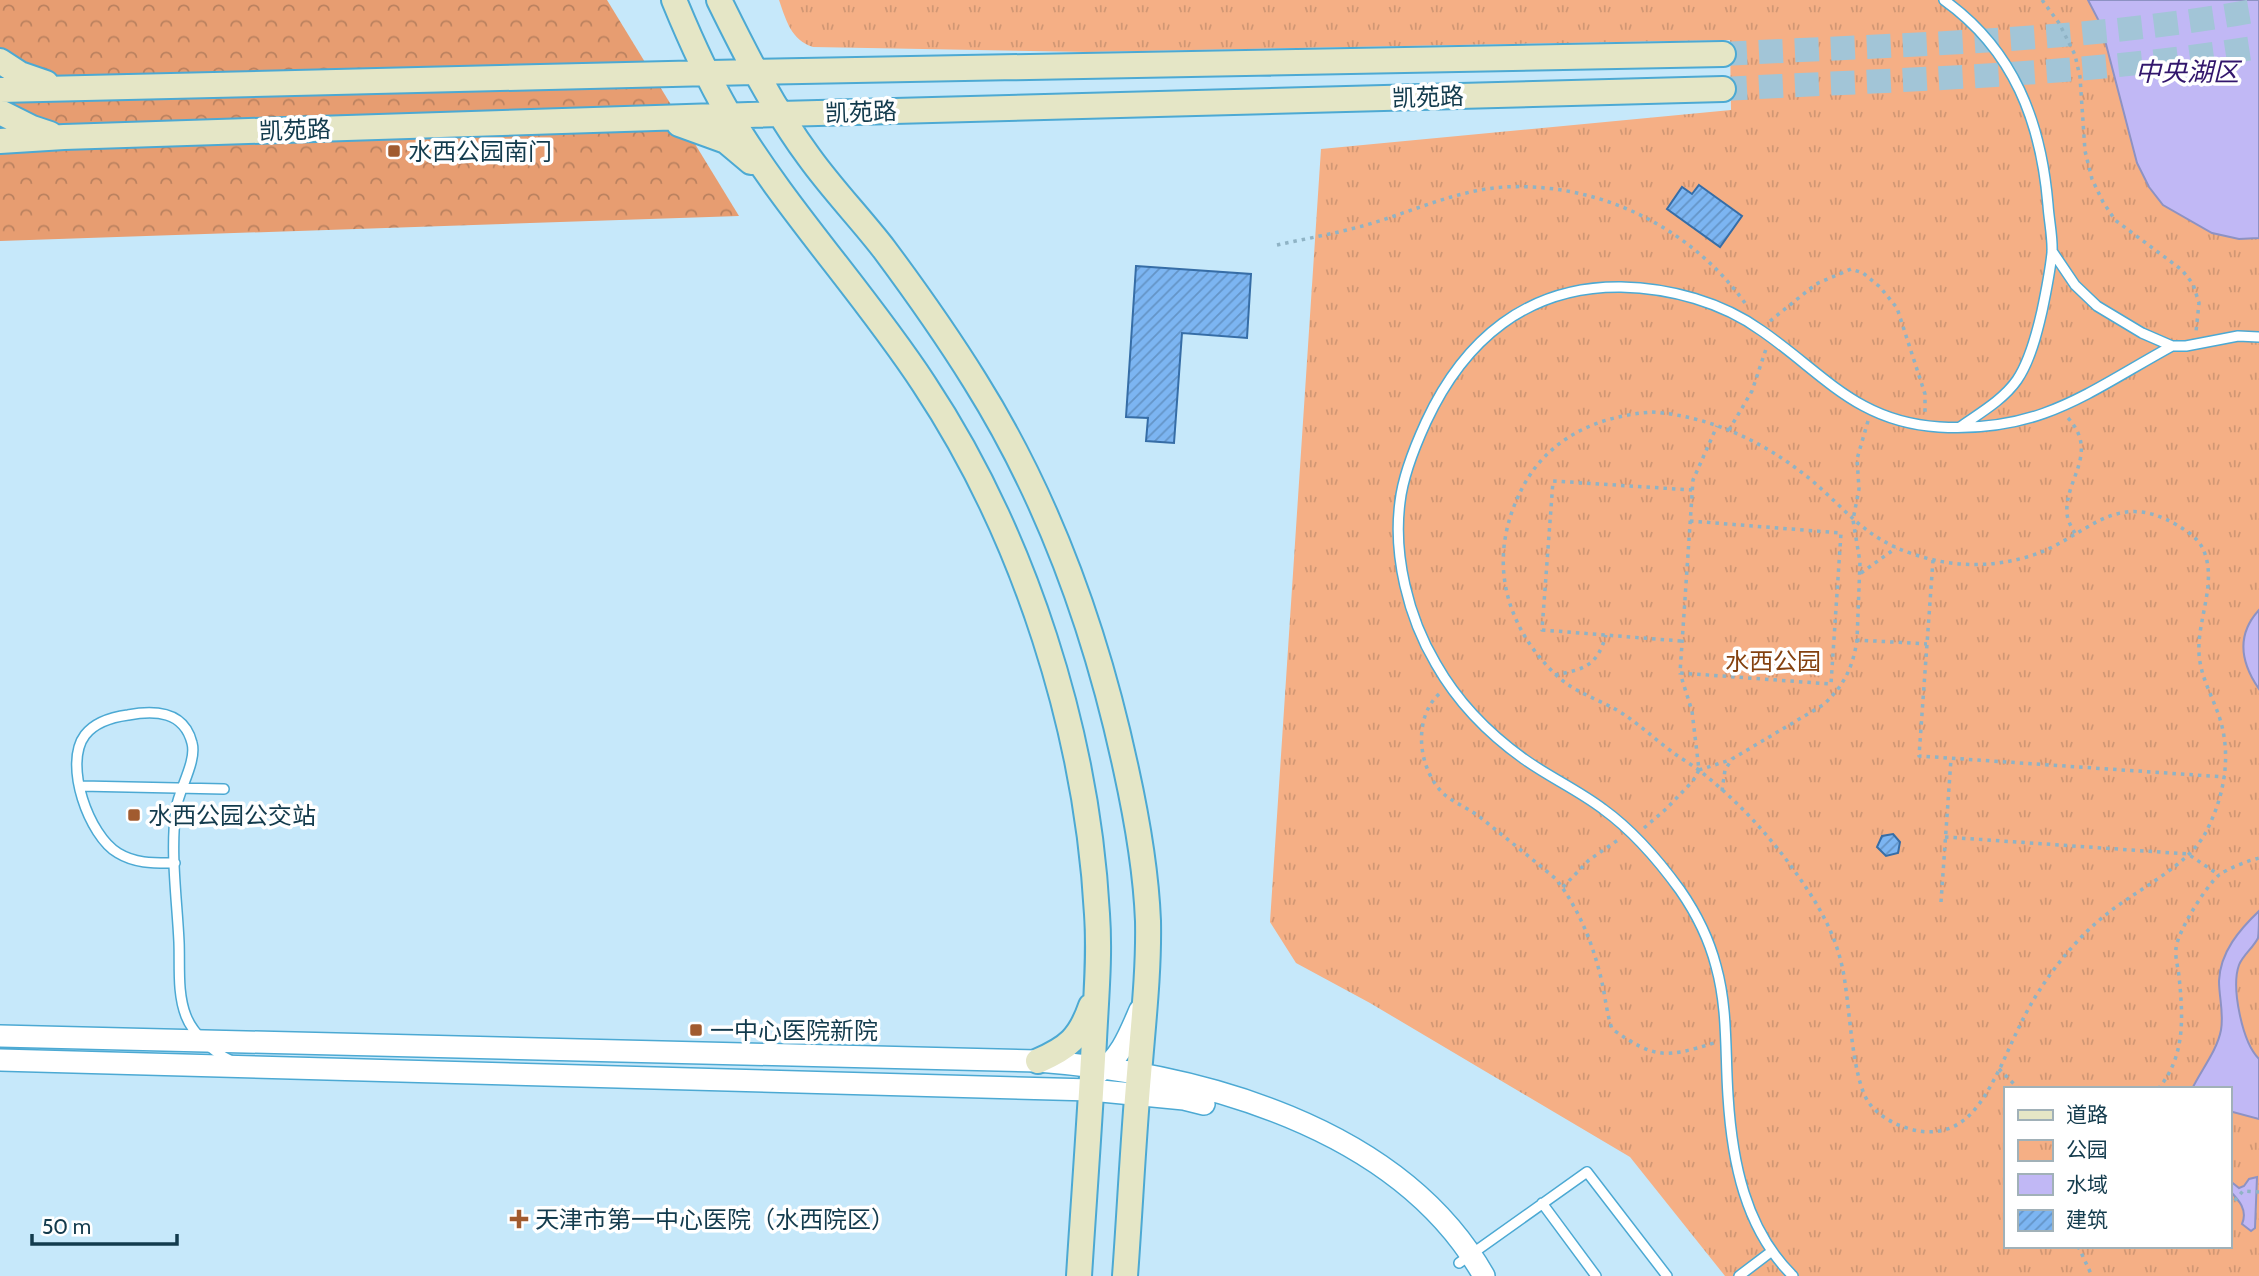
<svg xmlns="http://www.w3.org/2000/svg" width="2259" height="1276" font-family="Cabin,'Noto Sans SC',sans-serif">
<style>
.forest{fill:url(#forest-crowns)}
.park{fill:url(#park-tufts);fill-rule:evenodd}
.water{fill:#c1b8f5;stroke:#8d92c3;stroke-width:2}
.building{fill:url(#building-hatch);stroke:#366da6;stroke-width:2}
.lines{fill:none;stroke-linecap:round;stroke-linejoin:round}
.secondary-tunnel{stroke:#a2c5d7;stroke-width:24;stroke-dasharray:24 12;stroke-linecap:butt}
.service-casing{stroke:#4ca9d3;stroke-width:12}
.tertiary-casing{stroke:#4ca9d3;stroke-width:24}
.secondary-casing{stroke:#4ca9d3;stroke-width:28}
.path{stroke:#8fb3c5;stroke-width:3.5;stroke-dasharray:3.5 5;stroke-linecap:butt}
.service{stroke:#fff;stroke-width:9}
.tertiary{stroke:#fff;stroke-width:21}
.secondary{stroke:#e5e6c6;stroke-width:24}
.poi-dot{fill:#a15b2f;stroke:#fff;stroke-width:2.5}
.labels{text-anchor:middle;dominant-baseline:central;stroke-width:7;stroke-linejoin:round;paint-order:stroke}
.street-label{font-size:24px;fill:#133b4d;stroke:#fff}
.poi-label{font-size:24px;fill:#133b4d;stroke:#fff;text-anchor:start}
.park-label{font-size:24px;fill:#84410f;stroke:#fff}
.water-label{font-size:26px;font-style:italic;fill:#32166c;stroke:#fff}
</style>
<defs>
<pattern id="forest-crowns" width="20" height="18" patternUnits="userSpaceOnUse" patternTransform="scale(1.75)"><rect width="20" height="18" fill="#e79d71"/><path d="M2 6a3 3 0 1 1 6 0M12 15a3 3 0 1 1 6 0" fill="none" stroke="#ba815f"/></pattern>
<pattern id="park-tufts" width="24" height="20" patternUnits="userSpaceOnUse" patternTransform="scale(1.75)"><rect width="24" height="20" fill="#f5af85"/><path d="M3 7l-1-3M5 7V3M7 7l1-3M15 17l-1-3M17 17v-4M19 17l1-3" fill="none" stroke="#d19774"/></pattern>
<pattern id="building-hatch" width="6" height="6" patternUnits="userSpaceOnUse" patternTransform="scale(1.75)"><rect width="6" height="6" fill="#7cb5f2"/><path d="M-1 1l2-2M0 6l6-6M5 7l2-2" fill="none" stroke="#6494c6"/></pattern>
</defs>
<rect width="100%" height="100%" fill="#c6e8fa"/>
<path class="forest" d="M0,0H607L739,216L0,241Z"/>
<path class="park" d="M779,0H2259V1276H1725L1630,1157L1370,1003L1296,963L1270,922L1321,149L1731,110L1730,40L1088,52L813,47C791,40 786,20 779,0ZM2005,1089H2229V1246H2005Z"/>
<path class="water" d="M2088,0H2259V238L2239,239L2212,233L2163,205L2149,187L2137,163L2101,25Z
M2259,610V689C2241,663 2236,635 2259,610Z
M2259,911C2259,919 2259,931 2258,938C2253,948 2243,955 2239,965C2231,987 2242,1042 2259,1059V1119L2229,1111V1089H2192C2201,1070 2217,1051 2221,1030C2224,1013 2219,997 2219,981C2220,952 2240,929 2259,911Z
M2257,1177L2255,1228L2251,1231L2242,1224C2248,1210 2239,1200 2229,1190V1180L2239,1188L2244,1186L2249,1179Z"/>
<path class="building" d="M1699,185L1742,216L1720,247L1667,209L1682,187L1692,194Z
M1136,266L1251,274L1247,338L1182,333L1174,443L1146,441L1148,418L1126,417Z
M1893,834L1900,842L1898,853L1886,856L1877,847L1882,836Z"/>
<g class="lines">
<path class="secondary-tunnel" d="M1723,54C1902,44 2083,42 2259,10
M1723,89C1902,79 2082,76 2259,47"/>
<defs>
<path id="service" d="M1944,0C2014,50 2041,122 2048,205C2049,221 2053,238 2052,253C2050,272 2046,292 2042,311C2037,333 2030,361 2017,380C2003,400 1980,413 1960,427
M2052,251L2075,285L2097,306L2142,333L2172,346H2186L2238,336L2259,337
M81,786L224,789
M175,863C155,863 136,864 118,853C89,836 63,764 85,735C95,722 113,717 128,715C155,710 184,711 192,743C197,761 179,789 176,809C170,852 177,899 179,942C180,966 177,993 186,1016C193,1034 213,1052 230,1060
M1542,1203L1596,1276
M1459,1263L1587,1172L1667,1276
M1739,1276L1772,1251
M1793,1276C1745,1229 1732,1161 1728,1096C1725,1052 1728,1009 1716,966C1709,939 1696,913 1680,890C1659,861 1632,830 1603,809C1578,790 1549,777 1524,759C1489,734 1457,701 1436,664C1408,617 1393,555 1400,502C1403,475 1415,446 1426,422C1464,340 1527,286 1621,287C1670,288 1722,302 1762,331C1824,374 1857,422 1939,427C2041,433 2088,392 2172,346"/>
<path id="tertiary" d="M0,1036L1038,1061C1198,1073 1399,1126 1484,1276
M0,1060L1091,1090L1184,1099L1204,1104
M1099,1072C1121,1058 1130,1033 1140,1010"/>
<path id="secondary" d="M674,0C690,39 707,77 728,113C785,209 863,291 924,384C1025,536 1087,732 1097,914C1100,956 1096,998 1094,1040C1090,1118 1084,1197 1079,1276
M719,0C746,55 773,108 809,157C832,189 860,218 884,249C916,292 947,336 975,381C1049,499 1097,634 1126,769C1137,819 1146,870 1148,921C1149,972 1143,1023 1139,1074C1133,1141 1130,1209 1125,1276
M0,61L20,74L46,83
M0,90L754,72L1723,54
M0,112L32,128L50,134
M679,124L726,141L751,162
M0,141L64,137L780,114L1723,89
M1038,1061C1068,1048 1080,1038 1091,1006"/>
</defs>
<use href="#service" class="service-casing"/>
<use href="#tertiary" class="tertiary-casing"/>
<use href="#secondary" class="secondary-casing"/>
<path class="path" d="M2042,0L2059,23L2075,55L2080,77L2085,151L2092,179L2103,202L2115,220L2182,270L2193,284L2199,303L2196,332
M1277,245C1309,238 1344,232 1376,222C1418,209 1459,190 1504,187C1599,182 1690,227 1745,303
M1770,321L1816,284L1851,269L1863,273L1880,287L1897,308L1925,394V413
M1652,412C1710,416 1765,442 1810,479C1847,510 1864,538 1913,554C1951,567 1988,568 2027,557C2086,540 2112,487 2177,525C2187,531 2198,538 2203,549C2218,581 2197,620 2199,653C2200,673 2209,690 2216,708C2233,749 2226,793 2206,832C2188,866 2138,889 2108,913C2081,934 2057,963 2039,991C2024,1014 2013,1040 2002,1064C1984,1100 1965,1138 1919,1131C1901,1128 1880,1118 1869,1103C1851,1078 1850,1000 1842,966C1836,939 1824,915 1809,892C1779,846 1743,805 1700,771C1691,764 1680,758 1671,751C1652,737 1636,721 1615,709C1595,698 1572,691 1555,674C1500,620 1487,551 1525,483C1552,436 1599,416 1652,412Z
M2068,418C2100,453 2064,480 2067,514C2068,522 2072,528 2076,535
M1868,421L1857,459L1859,489L1853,520L1860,562L1857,640L1927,644
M1729,430L1752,391L1766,349
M1690,521L1841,533L1831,684L1680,673L1693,480L1717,426
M1933,560L1919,756L2225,777
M1861,573L1896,548
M1681,641L1542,630L1553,481L1692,490
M1555,675C1585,669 1597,666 1606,635
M1439,694C1412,719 1418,771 1445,795C1456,804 1470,809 1481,818C1506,838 1531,858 1556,879C1578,908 1591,939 1600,974C1605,993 1606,1011 1612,1029C1655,1059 1665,1058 1714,1043
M1699,770L1730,760
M1722,791L1725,770L1732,759L1823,705C1844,686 1853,667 1857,640
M1644,828L1666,809L1693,781L1699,770L1692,711L1680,673
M1945,837L2188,854L2219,875
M1563,887L1589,860L1618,840
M1941,902L1951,759
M1999,1069L2019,1089
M2158,1089C2186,1056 2183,1016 2179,976C2178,967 2175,958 2176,949C2177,932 2206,886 2219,875C2229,868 2247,861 2259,858
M2229,1207L2243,1191L2259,1192
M2078,1246L2092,1276"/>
<use href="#service" class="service"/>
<use href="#tertiary" class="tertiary"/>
<use href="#secondary" class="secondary"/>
</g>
<g class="poi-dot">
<rect x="387" y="144" width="14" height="14" rx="3.5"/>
<rect x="127" y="808" width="14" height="14" rx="3.5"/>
<rect x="689" y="1023" width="14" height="14" rx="3.5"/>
<path d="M515.5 1208.5h7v7h7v7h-7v7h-7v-7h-7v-7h7z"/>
</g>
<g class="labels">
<g class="street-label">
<text transform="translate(1428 97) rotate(-2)">凯苑路</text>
<text transform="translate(861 112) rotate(-2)">凯苑路</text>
<text transform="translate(295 130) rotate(-2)">凯苑路</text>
</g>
<g class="poi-label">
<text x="408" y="151">水西公园南门</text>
<text x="148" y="815">水西公园公交站</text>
<text x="710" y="1030">一中心医院新院</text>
<text x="535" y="1219">天津市第一中心医院（水西院区）</text>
</g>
<g class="park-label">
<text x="1773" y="661">水西公园</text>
</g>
<g class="water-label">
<text x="2187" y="72">中央湖区</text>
</g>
</g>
<rect x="2004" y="1087" width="228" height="161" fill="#ffffff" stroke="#a1b1b8" stroke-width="2"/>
<rect x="2018" y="1110" width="35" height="10" fill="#e5e6c6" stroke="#a1b1b8" stroke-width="2"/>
<text x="2066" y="1122" font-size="21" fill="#133b4d">道路</text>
<rect x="2018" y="1140" width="35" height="21" fill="url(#park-tufts)" stroke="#a1b1b8" stroke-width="2"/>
<text x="2066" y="1157" font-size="21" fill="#133b4d">公园</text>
<rect x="2018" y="1174" width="35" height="21" fill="#c1b8f5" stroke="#a1b1b8" stroke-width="2"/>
<text x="2066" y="1192" font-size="21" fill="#133b4d">水域</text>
<rect x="2018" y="1210" width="35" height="21" fill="url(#building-hatch)" stroke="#a1b1b8" stroke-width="2"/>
<text x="2066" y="1227" font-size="21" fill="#133b4d">建筑</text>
<path d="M32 1234v10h145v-10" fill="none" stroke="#133b4d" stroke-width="3.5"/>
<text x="42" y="1234" font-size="21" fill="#133b4d" stroke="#ffffff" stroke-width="5" paint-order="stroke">50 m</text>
</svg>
